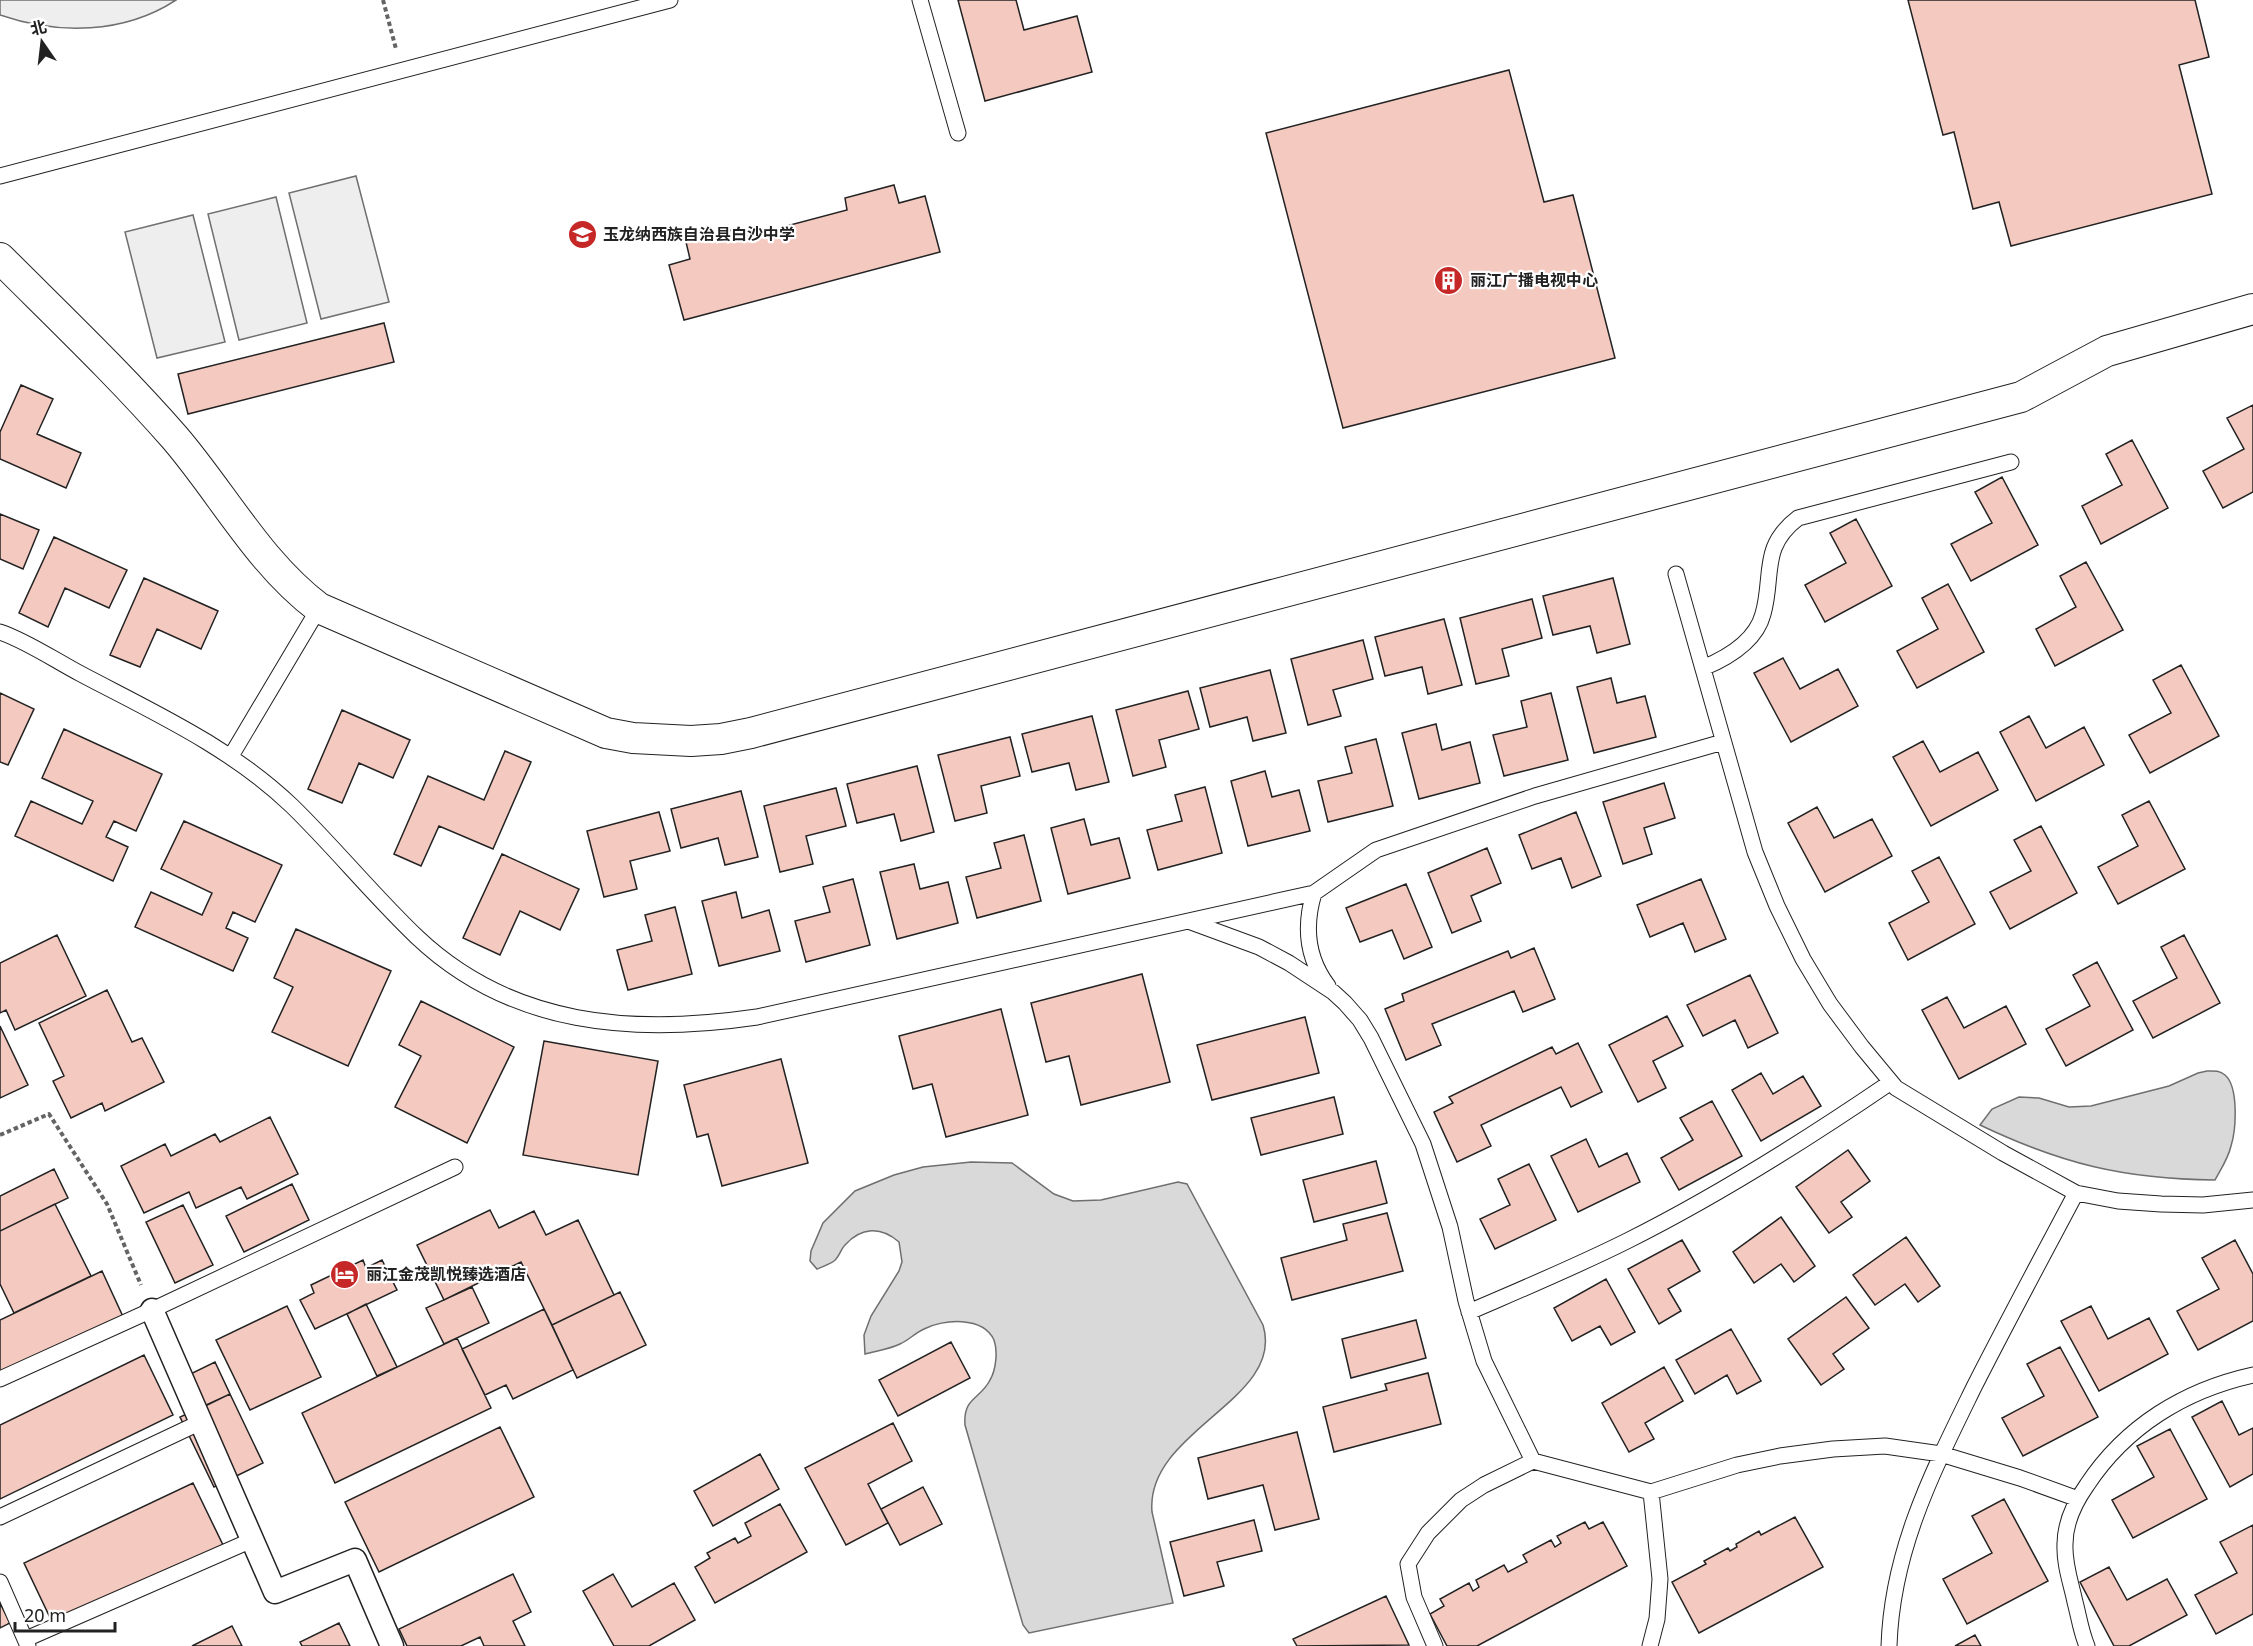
<svg xmlns="http://www.w3.org/2000/svg" width="2253" height="1646" font-family="'Noto Sans','Noto Sans SC',sans-serif">
<style>
.green{fill:#eee;stroke:#6f6f6f;stroke-width:1.5}
.water{fill:#d9d9d9;stroke:#6f6f6f;stroke-width:1.5}
.building{fill:#f3c9c0;stroke:#222;stroke-width:1.5}
.lines{fill:none;stroke-linecap:round;stroke-linejoin:round}
.service-casing{stroke:#222;stroke-width:17}
.pedestrian-casing{stroke:#222;stroke-width:25}
.minor-casing{stroke:#222;stroke-width:32}
.path{stroke:#646464;stroke-width:4;stroke-dasharray:4.5 3;stroke-linecap:butt}
.service{stroke:#fff;stroke-width:15}
.pedestrian{stroke:#fff;stroke-width:22}
.minor{stroke:#fff;stroke-width:30}
.labels{text-anchor:middle;dominant-baseline:central;stroke-width:4.5;stroke-linejoin:round;paint-order:stroke}
.poi-label{font-size:16px;font-weight:bold;fill:#222;stroke:#fff;text-anchor:start}
</style>
<rect width="100%" height="100%" fill="#fff"/>
<path class="green" d="M0,0H176C124,34 58,35 0,15Z
M356,176L389,302L321,319L289,193Z
M276,197L307,323L239,340L208,214Z
M193,215L225,342L157,358L125,232Z"/>
<path class="water" d="M2207,1071C2213,1071 2219,1070 2225,1075C2239,1087 2236,1130 2231,1146C2228,1159 2221,1169 2215,1180C2124,1179 2062,1164 1980,1125L1992,1109L2019,1097L2039,1098L2069,1107L2091,1106L2169,1086L2198,1073Z
M971,1162L1012,1163L1054,1194L1073,1201L1101,1200L1178,1182L1187,1184L1263,1325C1286,1400 1145,1430 1152,1512L1173,1603L1029,1633L1023,1625L965,1425C963,1397 980,1400 990,1380C996,1370 998,1351 994,1340C983,1316 943,1319 924,1329C915,1333 909,1340 900,1344C890,1349 876,1351 865,1354L864,1335L871,1316L899,1271L902,1262L899,1242C881,1226 861,1227 845,1245C841,1249 839,1257 834,1261C830,1264 822,1267 817,1269L810,1261L811,1251L823,1223L855,1191L894,1175L923,1167Z"/>
<path class="building" d="M958,0H1016L1024,30L1077,16L1092,72L985,101Z
M1908,0H2195L2209,57L2179,65L2212,194L2011,246L1999,202L1973,209L1954,132L1943,135Z
M1509,70L1544,202L1573,195L1615,358L1343,428L1266,133Z
M894,185L899,203L925,196L940,252L684,320L669,265L690,259L686,242L731,230L734,240L847,210L845,198Z
M384,323L394,362L188,414L178,374Z
M21,385L53,399L37,434L81,453L66,488L0,459V432Z
M2253,405V492L2223,508L2203,471L2244,449L2227,418Z
M2132,440L2168,508L2101,544L2082,506L2122,485L2106,454Z
M2002,477L2038,545L1971,581L1951,544L1992,523L1975,492Z
M0,514L39,530L23,569L0,559Z
M1856,519L1892,586L1825,622L1805,585L1846,563L1830,533Z
M54,537L127,570L109,608L65,588L48,627L19,613Z
M2086,562L2123,630L2055,666L2036,629L2076,607L2060,576Z
M144,578L218,611L201,649L157,629L140,667L110,655Z
M1613,578L1630,644L1597,653L1590,626L1553,635L1543,596Z
M1948,584L1984,652L1917,688L1897,651L1938,629L1922,598Z
M1532,599L1542,638L1502,649L1509,676L1476,684L1460,618Z
M1444,619L1462,685L1428,694L1422,667L1385,676L1375,637Z
M1363,640L1373,679L1333,690L1341,716L1308,725L1291,659Z
M1783,658L1800,689L1838,669L1858,706L1791,742L1754,673Z
M2181,665L2219,736L2150,773L2129,735L2171,713L2153,680Z
M1270,670L1286,733L1253,741L1247,717L1210,727L1200,688Z
M1611,678L1617,703L1645,696L1656,737L1594,753L1577,687Z
M1188,691L1199,729L1159,740L1166,767L1133,776L1116,710Z
M0,693L34,709L8,765L0,762Z
M1551,693L1568,760L1504,776L1493,735L1527,727L1521,701Z
M342,710L410,740L393,778L359,763L342,803L308,789Z
M1092,716L1109,782L1076,790L1069,763L1032,772L1022,734Z
M2029,716L2046,748L2084,727L2104,765L2036,801L2000,732Z
M1436,724L1442,750L1470,742L1480,783L1419,799L1402,733Z
M64,729L162,774L136,831L114,821L106,837L128,847L113,881L15,836L31,801L82,824L93,801L42,778Z
M1010,737L1020,776L981,786L987,813L955,821L938,755Z
M1376,739L1393,806L1328,822L1318,781L1352,773L1345,747Z
M1923,741L1940,772L1978,752L1998,790L1931,826L1893,757Z
M505,751L531,762L493,849L439,826L421,866L394,854L428,776L484,800Z
M917,766L934,832L901,841L894,814L857,823L847,784Z
M1265,771L1272,797L1299,790L1310,831L1248,846L1231,781Z
M1664,783L1675,818L1644,828L1652,854L1623,864L1603,802Z
M1205,787L1222,853L1158,870L1147,830L1182,821L1175,795Z
M836,788L846,826L806,836L813,864L780,872L764,806Z
M741,791L758,857L725,865L718,838L681,848L671,809Z
M2149,801L2185,869L2118,904L2098,867L2138,846L2122,815Z
M1817,807L1834,838L1872,819L1892,856L1825,892L1788,823Z
M659,812L670,851L630,861L637,889L604,897L587,831Z
M1576,812L1601,876L1572,888L1561,858L1532,869L1519,835Z
M1084,819L1091,845L1119,838L1130,878L1068,894L1051,828Z
M184,821L282,865L255,922L233,912L226,928L248,938L233,971L135,927L151,892L202,915L212,893L161,869Z
M2041,826L2077,893L2010,929L1990,892L2031,871L2014,840Z
M1024,835L1041,901L977,918L966,877L1001,868L994,843Z
M1487,848L1501,883L1471,896L1481,921L1452,933L1428,873Z
M502,854L579,889L560,930L520,911L500,955L463,938Z
M1939,857L1975,924L1908,960L1889,923L1929,902L1912,871Z
M914,864L920,889L948,882L958,923L897,939L880,872Z
M853,879L870,945L806,962L795,921L830,912L823,887Z
M1701,879L1726,939L1695,952L1683,923L1650,937L1637,905Z
M1406,884L1432,947L1404,959L1392,930L1360,942L1346,908Z
M736,892L742,918L769,910L780,951L719,966L702,901Z
M675,907L692,974L628,990L617,950L652,941L645,915Z
M296,929L391,971L348,1066L272,1032L293,987L274,978Z
M57,935L86,996L15,1030L6,1010L0,1013V963Z
M2184,935L2220,1003L2153,1038L2133,1001L2177,978L2161,947Z
M1534,948L1555,999L1523,1012L1514,991L1432,1024L1441,1045L1406,1060L1385,1009L1404,1001L1402,994L1508,951L1511,958Z
M2097,962L2133,1030L2066,1066L2046,1029L2090,1006L2073,975Z
M1142,974L1170,1082L1081,1105L1069,1056L1046,1062L1031,1003Z
M1750,975L1778,1033L1748,1048L1735,1020L1703,1036L1687,1005Z
M107,990L132,1042L142,1038L164,1082L105,1111L102,1103L71,1118L53,1081L64,1076L39,1023Z
M1947,997L1964,1028L2006,1006L2026,1044L1959,1079L1922,1010Z
M421,1001L514,1047L467,1143L395,1107L421,1056L399,1045Z
M1001,1009L1028,1115L946,1137L932,1084L913,1089L899,1036Z
M1667,1016L1683,1046L1653,1061L1666,1088L1638,1102L1609,1045Z
M1305,1017L1319,1073L1212,1100L1197,1045Z
M0,1026L28,1085L0,1098Z
M544,1041L658,1061L638,1175L523,1155Z
M1578,1043L1602,1092L1571,1107L1561,1087L1481,1125L1491,1146L1457,1162L1434,1112L1453,1103L1449,1097L1552,1047L1556,1054Z
M781,1059L808,1163L722,1186L708,1134L697,1137L684,1085Z
M1761,1073L1773,1094L1803,1076L1821,1106L1761,1141L1732,1090Z
M1334,1097L1343,1134L1261,1155L1251,1118Z
M1712,1101L1742,1156L1679,1190L1661,1158L1693,1140L1680,1118Z
M270,1117L298,1174L247,1199L241,1187L196,1208L189,1192L144,1213L121,1166L165,1144L171,1156L215,1134L220,1142Z
M1586,1139L1599,1167L1627,1153L1640,1182L1578,1212L1551,1156Z
M1848,1150L1870,1181L1841,1202L1852,1217L1829,1233L1796,1187Z
M1376,1161L1387,1203L1314,1222L1303,1180Z
M1529,1164L1556,1220L1495,1249L1480,1219L1510,1205L1498,1179Z
M54,1169L68,1198L0,1231V1196Z
M292,1184L309,1220L244,1252L226,1216Z
M55,1204L91,1276L14,1313L0,1284V1231Z
M183,1205L213,1265L175,1283L146,1222Z
M490,1210L499,1228L534,1211L546,1235L578,1220L614,1295L552,1325L521,1262L444,1300L417,1245Z
M1387,1213L1403,1271L1292,1300L1281,1258L1347,1240L1343,1224Z
M1781,1217L1815,1266L1794,1282L1781,1264L1754,1283L1733,1252Z
M1906,1237L1940,1286L1918,1302L1905,1284L1875,1305L1853,1275Z
M1682,1240L1700,1271L1668,1289L1681,1311L1659,1324L1628,1269Z
M2235,1240L2253,1274V1321L2198,1350L2177,1311L2219,1289L2202,1258Z
M363,1260L366,1268L382,1260L397,1290L315,1329L300,1300L314,1293L311,1285Z
M102,1271L125,1321L0,1381V1320Z
M1606,1279L1635,1332L1611,1345L1600,1326L1572,1341L1554,1308Z
M472,1287L489,1323L444,1344L426,1308Z
M620,1292L646,1345L577,1378L552,1325Z
M1846,1297L1869,1328L1833,1354L1844,1369L1821,1385L1788,1339Z
M366,1304L397,1367L377,1376L347,1314Z
M287,1306L321,1377L250,1410L216,1340Z
M2091,1306L2108,1339L2149,1318L2168,1354L2099,1391L2061,1321Z
M544,1309L573,1370L513,1399L506,1385L485,1395L462,1349Z
M1416,1320L1426,1358L1351,1378L1342,1339Z
M1731,1329L1761,1381L1737,1394L1727,1375L1695,1394L1676,1360Z
M457,1338L491,1408L335,1483L302,1413Z
M951,1342L970,1378L898,1416L879,1380Z
M2060,1347L2098,1417L2023,1456L2002,1418L2044,1396L2027,1364Z
M144,1355L173,1415L0,1499V1425Z
M215,1362L230,1394L191,1413L176,1381Z
M1664,1367L1683,1401L1645,1423L1654,1439L1629,1452L1602,1403Z
M1428,1373L1441,1424L1334,1452L1323,1407L1387,1390L1385,1384Z
M230,1394L263,1463L214,1487L180,1417Z
M2222,1401L2239,1435L2253,1428V1474L2230,1487L2192,1417Z
M893,1423L912,1461L868,1484L888,1523L846,1545L805,1468Z
M500,1427L534,1497L379,1572L345,1502Z
M2170,1429L2207,1499L2133,1538L2112,1500L2154,1477L2137,1446Z
M1297,1432L1319,1519L1275,1530L1263,1485L1208,1499L1198,1458Z
M760,1454L779,1489L713,1526L694,1491Z
M193,1483L223,1545L54,1626L24,1563Z
M923,1487L942,1524L900,1545L881,1509Z
M2004,1499L2048,1581L1967,1624L1943,1579L1992,1553L1972,1516Z
M780,1504L807,1552L715,1603L695,1567L710,1558L707,1553L735,1538L738,1543L751,1536L745,1523Z
M1795,1517L1823,1567L1699,1633L1672,1582L1706,1564L1704,1561L1728,1548L1730,1551L1737,1547L1736,1544L1759,1531L1761,1535Z
M1254,1520L1262,1551L1217,1562L1224,1586L1184,1596L1170,1542Z
M1585,1522L1589,1529L1603,1522L1627,1566L1477,1646H1447L1430,1614L1444,1606L1440,1599L1469,1583L1473,1591L1479,1587L1476,1580L1504,1565L1508,1572L1527,1562L1523,1555L1551,1540L1555,1547L1561,1543L1557,1536Z
M2253,1525V1614L2216,1634L2195,1595L2237,1573L2220,1542Z
M2109,1567L2127,1600L2167,1579L2187,1615L2129,1646H2114L2080,1582Z
M513,1574L531,1612L513,1621L525,1646H484L480,1637L461,1646H407L399,1629Z
M613,1574L632,1607L674,1583L695,1620L649,1646H614L583,1591Z
M1386,1596L1409,1645L1297,1646L1293,1639Z
M0,1603L10,1623L0,1628Z
M339,1623L350,1646H302L300,1642Z
M232,1626L242,1646H192Z
M1975,1635L1981,1646H1955Z"/>
<g class="lines">
<defs>
<path id="service" d="M920,0L958,133
M0,176L670,0
M1676,574L1755,852L1777,906L1803,959L1830,1004L1862,1047L1896,1088L2003,1153L2076,1193L2118,1201L2161,1204L2203,1205L2253,1200
M0,632C27,641 56,661 81,674C153,712 232,748 292,806C335,848 373,895 417,937C512,1027 634,1035 757,1017L1314,893L1376,850L1535,796L1723,742
M1703,668C1727,658 1756,641 1763,614C1774,575 1760,547 1798,518L2011,462
M231,756L319,608
M1314,893C1304,926 1306,957 1328,986
M1191,922L1259,947L1289,963L1333,992L1345,1003L1360,1020L1371,1038L1423,1144L1450,1227L1466,1301L1484,1361L1533,1461
M1469,1312C1522,1289 1575,1267 1627,1241C1719,1195 1806,1140 1891,1082
M0,1379L152,1310L455,1167
M0,1517L201,1422
M0,1582L28,1646
M26,1639L252,1540
M1435,1646L1414,1597L1408,1564L1428,1533L1461,1500L1484,1485L1533,1461L1651,1492L1737,1465L1780,1456L1833,1449L1885,1446L1941,1454L2020,1478L2078,1499
M1650,1646L1657,1619L1660,1579L1651,1492
M1889,1646C1892,1550 1933,1471 1974,1387C2007,1322 2042,1257 2076,1193
M2087,1646C2081,1632 2079,1617 2075,1602C2071,1583 2064,1564 2065,1544C2065,1523 2075,1502 2087,1485C2126,1426 2185,1390 2253,1375"/>
<path id="pedestrian" d="M152,1310L275,1592L355,1560L392,1646"/>
<path id="minor" d="M0,258C59,317 120,375 175,438C223,494 259,563 319,608L606,733L633,738L691,741L721,739L751,733L2021,397L2107,351L2253,309"/>
</defs>
<use href="#service" class="service-casing"/>
<use href="#pedestrian" class="pedestrian-casing"/>
<use href="#minor" class="minor-casing"/>
<path class="path" d="M383,0L396,49
M0,1135L49,1114L107,1204L141,1285"/>
<use href="#service" class="service"/>
<use href="#pedestrian" class="pedestrian"/>
<use href="#minor" class="minor"/>
</g>
<defs>
<symbol id="school-disc" viewBox="-11 -11 22 22"><circle r="9.5" fill="#c62828" stroke="#fff"/><path d="M0-5L7-2L0 1L-7-2ZM-4 1L0 2.5L4 1V4Q0 6-4 4Z" fill="#fff"/></symbol>
<symbol id="building-disc" viewBox="-11 -11 22 22"><circle r="9.5" fill="#c62828" stroke="#fff"/><path d="M-4-6H4V6H1V3H-1V6H-4ZM-2.5-4.3h1.7v1.8h-1.7ZM.8-4.3h1.7v1.8H.8ZM-2.5-1h1.7V.8h-1.7ZM.8-1h1.7V.8H.8Z" fill="#fff"/></symbol>
<symbol id="hotel-disc" viewBox="-11 -11 22 22"><circle r="9.5" fill="#c62828" stroke="#fff"/><path d="M-6-4.5h1.5V1H6V5H4.5V3h-9V5H-6ZM-4 0a1.8 1.8 0 1 1 3.6 0ZM.5 0V-2.5h3Q6-2.5 6 0Z" fill="#fff"/></symbol>
</defs>
<g fill-rule="evenodd">
<use href="#school-disc" x="566" y="218" width="33" height="33"/>
<use href="#building-disc" x="1432" y="264" width="33" height="33"/>
<use href="#hotel-disc" x="328" y="1258" width="33" height="33"/>
</g>
<g class="labels">
<g class="poi-label">
<text x="603" y="234">玉龙纳西族自治县白沙中学</text>
<text x="1470" y="280">丽江广播电视中心</text>
<text x="366" y="1274">丽江金茂凯悦臻选酒店</text>
</g>
</g>
<g transform="translate(42 42) rotate(346)" stroke="#ffffff" stroke-width="4.5" paint-order="stroke">
<path d="M0-4.5L10 22L0 15L-10 22Z" fill="#222222"/>
<text y="-9" font-size="16" font-weight="bold" text-anchor="middle" fill="#222222">北</text>
</g>
<path d="M15 1622v9h100v-9" fill="none" stroke="#222222" stroke-width="3"/>
<text x="24" y="1622" font-size="18" fill="#222222" stroke="#ffffff" stroke-width="4.5" paint-order="stroke">20 m</text>
</svg>
